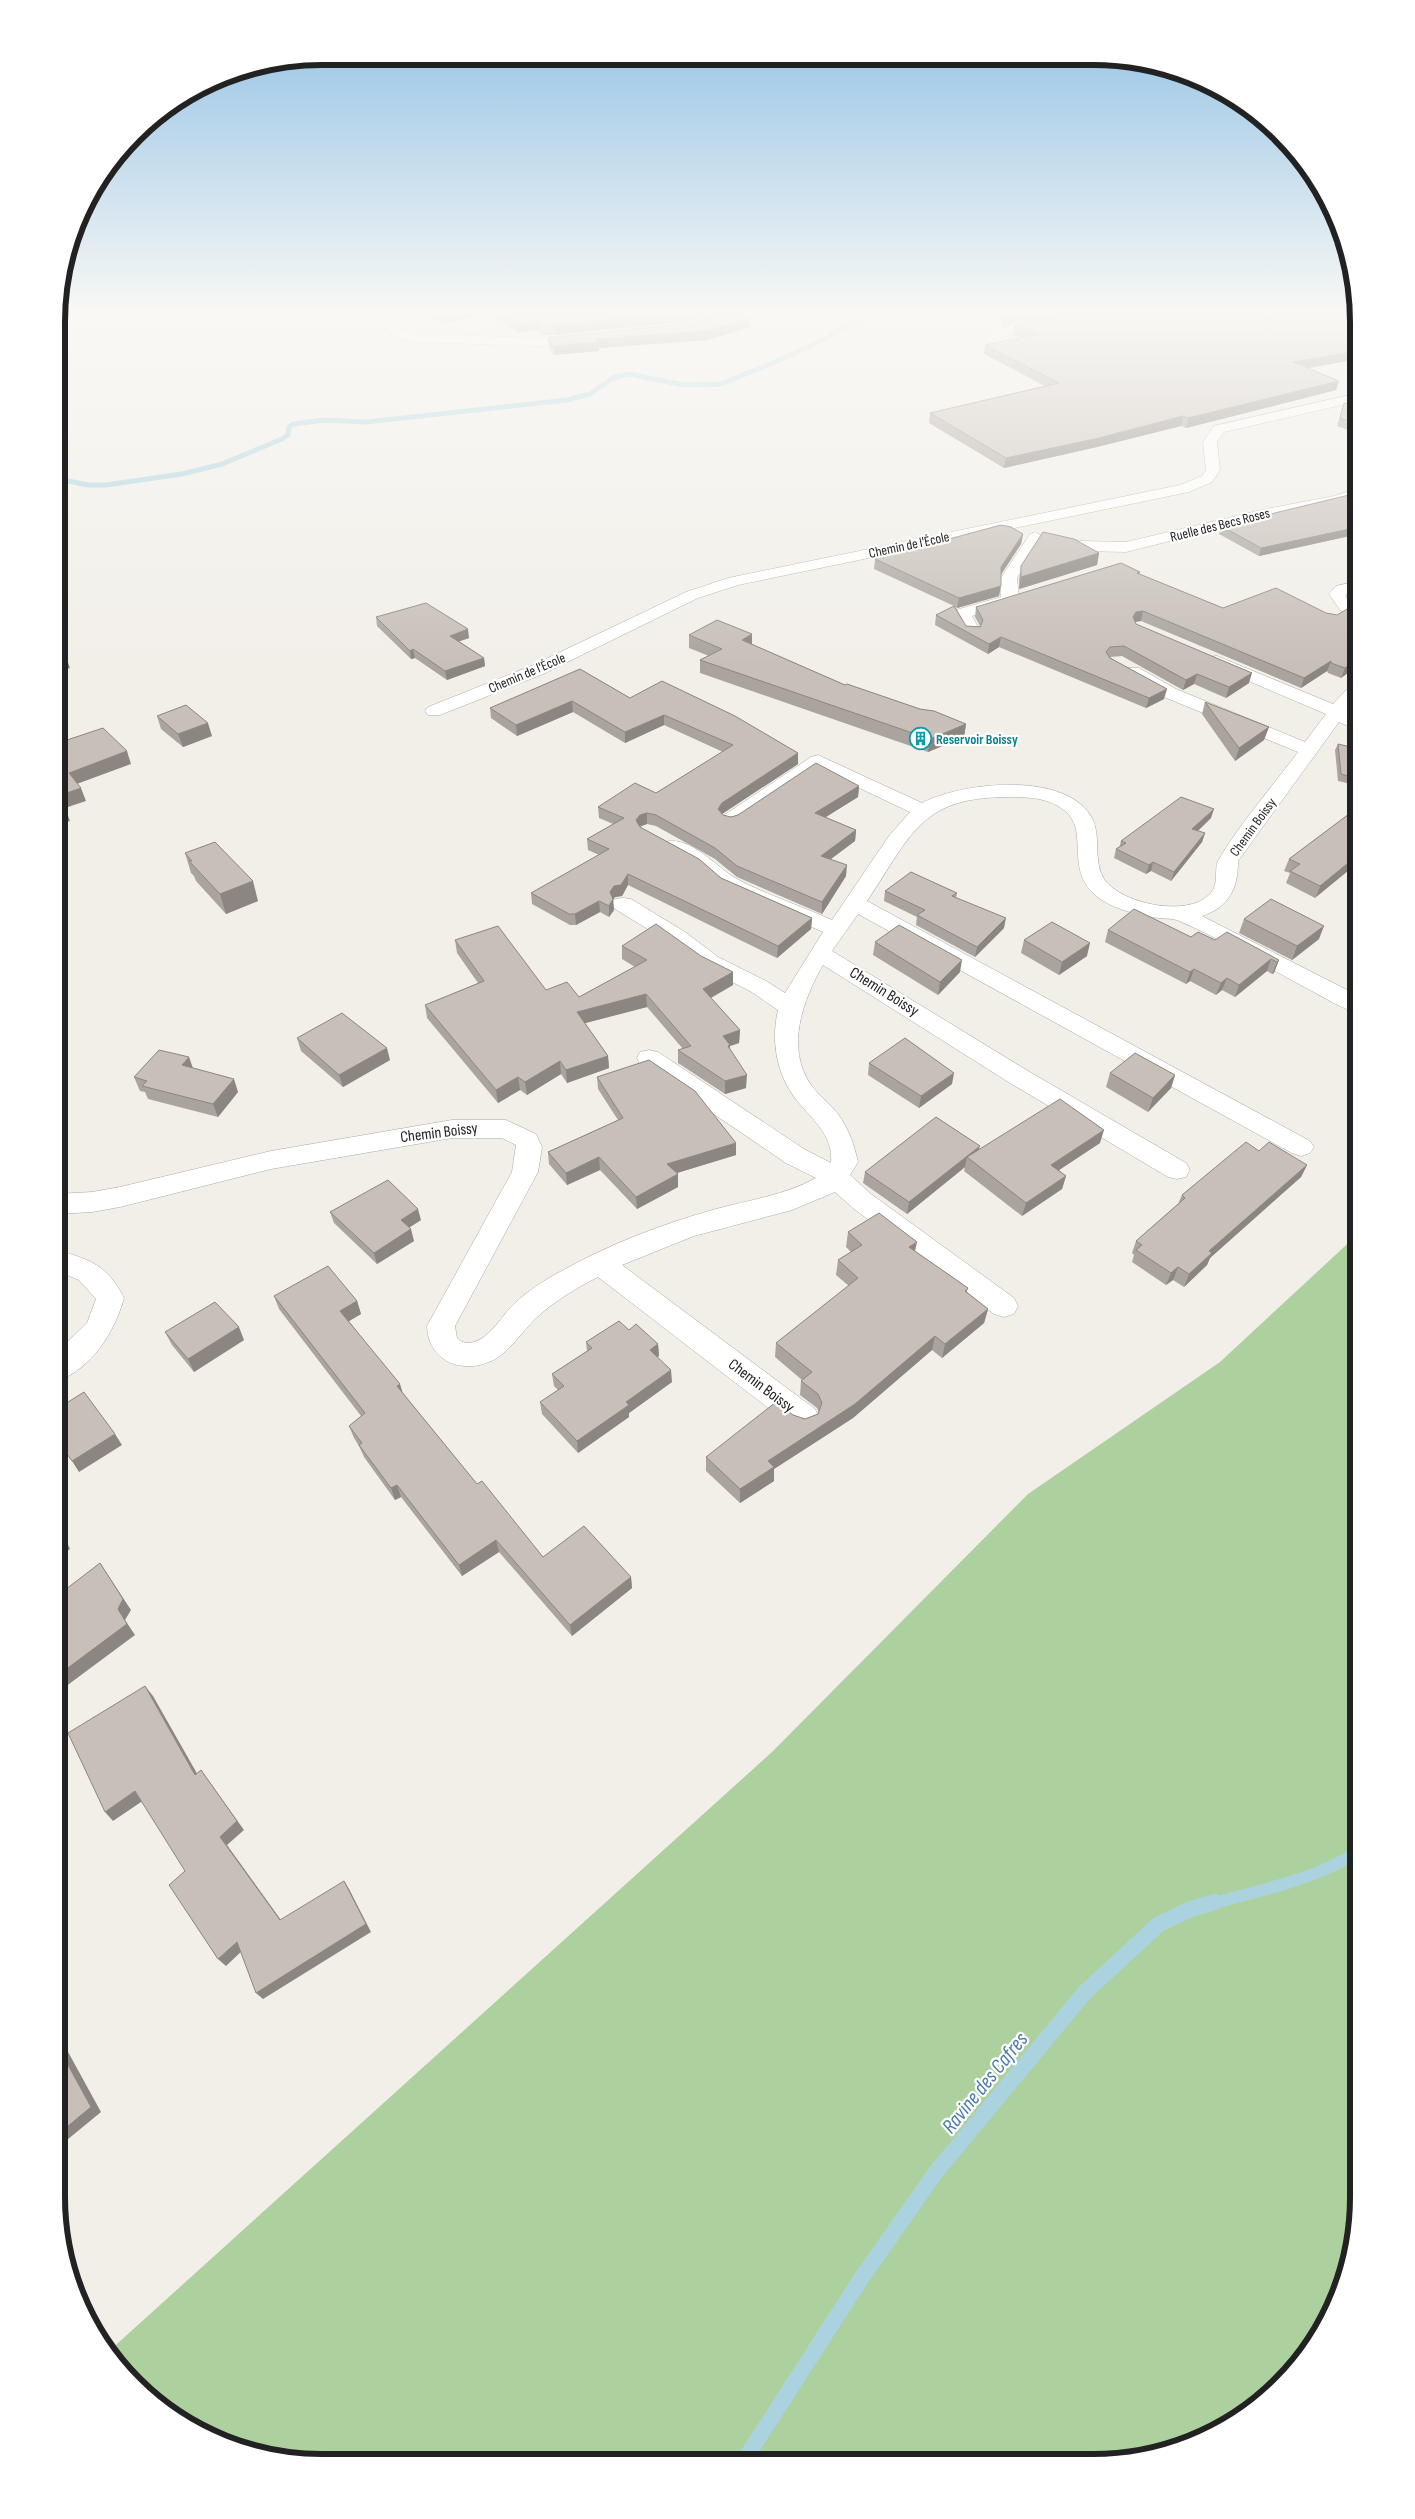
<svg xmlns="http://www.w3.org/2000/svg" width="1415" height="2519" font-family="'Sofia Sans Condensed',sans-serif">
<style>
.forest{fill:#add19e}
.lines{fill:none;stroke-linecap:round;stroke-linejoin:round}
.stream-far2{stroke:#aad3df;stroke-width:5}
.stream-far1{stroke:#aad3df;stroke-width:12}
.stream{stroke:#aad3df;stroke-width:16}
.minor-casing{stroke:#a9a9a9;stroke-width:1}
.minor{fill:#fff;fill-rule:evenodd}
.wall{fill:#aba49e}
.shaded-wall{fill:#8b8681}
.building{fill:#c7bfb8;stroke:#8b8681}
.labels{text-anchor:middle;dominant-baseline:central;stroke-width:4.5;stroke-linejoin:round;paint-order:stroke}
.far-street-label{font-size:14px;fill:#222;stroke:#fff}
.far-culture-label{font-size:14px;font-weight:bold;fill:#0d838f;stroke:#fff;text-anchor:start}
.street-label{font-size:16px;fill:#222;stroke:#fff}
.near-water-label{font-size:21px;font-style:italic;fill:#4a7aab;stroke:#fff}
.rim{fill:none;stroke:#222;stroke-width:6}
</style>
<rect width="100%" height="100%" fill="#f2efe9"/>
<path class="forest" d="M1358,1234V2215L1339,2298L1304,2359L1255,2408L1179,2449L1093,2463L287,2460L220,2442L160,2408L108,2352L772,1752L1028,1494L1220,1362Z"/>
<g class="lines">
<path class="stream-far2" d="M58,479L88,485H106L182,474L222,464L282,439L288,435L289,427L293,424L325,420L366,422L567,400L590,394L613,378L629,374L684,385L721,384L775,362L825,339L839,329L881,312"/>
<path class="stream-far1" d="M1211,1904C1260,1890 1314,1880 1358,1852"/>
<path class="stream" d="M743,2462L862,2277L936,2172L1085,1992L1159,1924L1191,1909L1215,1902"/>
<defs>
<path id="minor" d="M362,312C384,312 394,327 414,334L542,338L586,333L592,337L586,341L542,346L413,342L395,336Z
M1077,312H1107L1101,315L1028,327L996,340L990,336L1021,321Z
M1359,393V401L1224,432L1217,442L1220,470L1212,482L1189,492L738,585L698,598L543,674L440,715H428L425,711L428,707L531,666L686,592L728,578L1180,485L1202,476L1206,470L1203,442L1214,426Z
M1359,488V497L1337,504L1266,517L1126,552L1081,551L1043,542L1041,540L1017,578L1019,599L1017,602L972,616L980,631L978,635H966L954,614L956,610L1001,597V578L1030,534L1035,532L1042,536L1048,534L1081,541L1126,542L1266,509L1334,496Z
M1359,581V591L1345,595L1348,601L1359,608V620L1340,610L1329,594L1336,586Z
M1217,656L1333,704L1353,683L1359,682V698L1347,711L1359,718V731L1339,722L1238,861C1238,889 1229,907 1202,916L1359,996V1013C1341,1009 1324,997 1308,989C1265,966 1222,939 1177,920C1171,918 1164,919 1158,918C1136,914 1109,909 1092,892C1068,868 1086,834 1069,815C1055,799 1032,797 1013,797C920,796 913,833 867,901L1310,1141L1314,1147L1310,1153L1301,1156L1292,1153L858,914L832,951L1028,1071L1186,1163L1190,1170L1186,1177L1177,1179L1168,1177L1010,1083L823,965C803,1000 785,1047 811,1085C817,1093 825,1100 832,1107C847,1123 853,1141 858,1162L850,1175L871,1194L1014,1298L1018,1306L1014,1314L1004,1317L994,1314L853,1208L835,1192L792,1210L694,1236L622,1265L815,1409L819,1418L815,1427L804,1431L793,1427L598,1277C576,1288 553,1302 535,1319C522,1332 512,1348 497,1358C467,1376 428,1364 427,1326L512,1172L516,1145L502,1138H452L271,1169L120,1207L92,1212L57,1214V1194L92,1192L120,1187L271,1151L452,1120H506L536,1134L542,1147L538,1172L455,1326L457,1338C462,1343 468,1344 474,1342C491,1337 502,1315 515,1303C528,1291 543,1281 558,1273C607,1245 662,1224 716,1209C750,1200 785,1195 816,1178L786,1163L640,1064L637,1058L640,1052L649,1050L658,1052L804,1149L831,1163C834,1134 810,1118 795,1098C776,1073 771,1040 778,1010L750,991L702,967L669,942L615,909L612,904L615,899L623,898L631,899L685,932L718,957L766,981L785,993L823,932L722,887L700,869L665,850L662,846L665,842C690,835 717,868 737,879C767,895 801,906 832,920L889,836L910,812L819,769L737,824L730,826L723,824L720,820L723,816L811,757L818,755L922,803C962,782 1069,770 1093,820C1101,838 1093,861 1104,879C1121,904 1188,918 1210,894C1220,884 1213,869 1219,859C1242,821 1272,787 1298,752L1164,697L1127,676L1124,672L1127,668H1139L1176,689L1305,742L1326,714L1211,665L1208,661L1211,657Z
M57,1250C91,1260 107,1265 124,1298C115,1331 92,1369 57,1381V1352L87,1323L96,1299L79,1280L57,1271Z"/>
</defs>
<use href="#minor" class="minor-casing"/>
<use href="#minor" class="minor"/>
</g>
<path class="wall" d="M424,312H709L707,315L689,321L554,335H541L538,330L519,333L489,314L442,324Z
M758,312L742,316L749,328L706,340L599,348V351L554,355L549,347L548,338L692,323L719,313Z
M1002,312H1063L1021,319L1002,328Z
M1181,313L1359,322V359L1308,368L1336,390L1186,428L1181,426L1097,447L1004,468L929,423L930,413L1045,386L984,354L985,345L1021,338L1013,335L1014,326Z
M1344,403L1359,406V434L1337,426Z
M1359,500V534L1259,556L1219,534L1221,526Z
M1023,534L1021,544L1001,575L999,596L957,608L955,606L966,626H980L975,617L976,607L1140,572L1139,574L1223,608L1326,613L1337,615L1359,609V668L1356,667L1341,678L1328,673L1327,671L1301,688L1141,621L1135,622L1136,624L1249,683L1226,698L1194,684L1183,690L1122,656L1110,657L1164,699L1146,708L999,647L988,654L935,625L936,615L954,606L874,569L875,559Z
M1099,553L1097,565L1019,589V579L1021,566Z
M376,617L469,638L459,641L484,658L485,666L447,680L415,658L411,659L377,626Z
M689,635L752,644L845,685L966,724L964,737L928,752L700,673V660L709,656L689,648Z
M580,669L630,698L798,753V764L722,814L723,815L731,817L859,786L858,797L825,817L856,830L855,841L831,859L846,876L822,914L737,877L715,859L656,826L647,824L640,827L721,878L812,918L811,929L777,958L628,885L622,896L615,897L613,900L614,910L609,917L600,912L576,925H570L532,904L531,893L599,855L588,850L587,839L613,824L599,818L598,807L656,793L723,752L664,725L625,743L573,712L517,736L491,718L490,708Z
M1205,702L1269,727L1264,740L1235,761L1202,714Z
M157,716L212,736L183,747L161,729Z
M1338,744L1359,749V786L1338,781L1335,750Z
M1353,811L1315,898L1286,883L1290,873L1284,871L1289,859Z
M1211,818L1198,831L1205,833L1202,842L1171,881L1151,871L1146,874L1114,858L1116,849L1119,848L1121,841Z
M185,853L258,901L226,914L196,881L194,876L191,873Z
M885,891L957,893L956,898L1004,928L975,957L916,925L917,917L884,901Z
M1244,919L1319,939L1292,960L1239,933Z
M1108,930L1191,937L1215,940L1279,960L1274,973L1272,974L1267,971L1235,997L1222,990L1216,995L1190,981L1186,984L1105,942Z
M455,940L546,990L579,997L635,967L622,959V946L733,985L711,998L740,1030L739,1043L730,1046V1049L746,1088L725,1094L678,1063V1050L683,1049L647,1007L585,1023L608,1056L609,1068L567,1083L561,1074L527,1095L520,1090L498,1103L427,1018L425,1005L478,983L457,953Z
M1024,940L1087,956L1059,975L1021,953Z
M875,942L960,972L938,995L873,955Z
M297,1038L390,1060L343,1087L301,1051Z
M869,1063L952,1084L919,1108L868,1075Z
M193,1068L238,1092L218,1117L148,1099L145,1092L140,1091L134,1077Z
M1110,1073L1175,1075L1171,1088L1148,1112L1106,1087Z
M597,1077L736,1155L677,1173L678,1187L637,1209L600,1170L567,1185L549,1164L548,1152L618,1120L598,1089Z
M1358,1118V1144L1348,1135L1355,1121Z
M1100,1143L1059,1170L1066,1176L1062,1189L1022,1216L964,1171L965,1167L907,1214L863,1183L865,1172L979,1150Z
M1259,1151L1307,1165L1301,1177L1210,1258L1207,1265L1184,1287L1173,1280L1166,1285L1132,1262L1134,1255L1132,1253L1136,1241L1178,1204L1182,1195Z
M330,1212L421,1220L409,1228L414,1241L377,1264L334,1223Z
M848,1232L915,1251L968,1288L967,1292L988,1309L984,1323L942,1358L932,1350L853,1418L774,1469V1481L740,1503L706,1471V1457L793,1415L805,1419L818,1414L819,1413L817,1408L800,1395L801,1381L802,1380L775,1357L776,1343L849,1286L836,1275L838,1260L851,1252L846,1247Z
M274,1296L357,1301L361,1314L349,1321L404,1395L477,1484L543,1557L631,1577L632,1588L572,1636L499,1552L462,1576L401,1497L395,1500L364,1457L359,1446L354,1438L349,1426L361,1416L279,1309Z
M629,1330L658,1344L659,1356L657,1357L672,1382L629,1413V1417L578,1453L542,1414L540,1402L558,1390L554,1386L552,1374L587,1351L586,1342Z
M165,1332L244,1340L194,1372L172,1345Z"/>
<path class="shaded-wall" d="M453,312H489V314L442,324L441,315Z
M688,312H709L707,315L689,321L554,335L553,326Z
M729,312H758L729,320Z
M1018,312H1063L1021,319L1002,328L1004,319Z
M750,319L749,328L706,340L599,348V351L554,355V346L597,339Z
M537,321L538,330L519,333L518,325Z
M1359,351V359L1290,371L1293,362Z
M1339,381L1336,390L1186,428L1188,418Z
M1183,416L1181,426L1097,447L1004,468L1006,458Z
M1359,527V534L1259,556L1261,548Z
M1023,534L1021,544L999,577L1001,567Z
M1099,553L1097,565L1019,589L1021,577Z
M1001,586L999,596L957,608L959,598Z
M1143,611L1141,621L1134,622L1133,617L1136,612Z
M468,629L469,638L452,644L450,636Z
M752,634V646L742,640Z
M1001,637L999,647L988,654L989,644Z
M413,649L415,658L411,659L410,651Z
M66,657L70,668L58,672V659Z
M484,658L485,666L447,680L445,671Z
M1359,658V660L1356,667L1341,678L1345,668Z
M1331,661L1327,671L1301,688L1304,678Z
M1252,673L1249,683L1226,698L1229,687Z
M1197,674L1194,684L1183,690L1186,680Z
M1167,689L1164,699L1146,708L1149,698Z
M572,701L573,712L517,736L516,725Z
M664,715V725L625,743V732Z
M208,723L212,736L183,747L178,734Z
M966,724L964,737L928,752L930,739Z
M1269,727L1264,740L1235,761L1239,748Z
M127,751L131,764L74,785L69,773Z
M798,753V764L722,814L718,809L722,803Z
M859,786L858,797L815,824V813Z
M81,788L86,801L65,808L70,821L58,825V796Z
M1214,809L1211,818L1190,838L1192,829Z
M647,813V824L640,826L636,831V820L640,815Z
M856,830L855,841L820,867L821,856Z
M1205,833L1202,842L1171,881L1174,872Z
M1359,854V862L1315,898L1320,886Z
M1153,862L1151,871L1146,874L1149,865Z
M847,865L846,876L822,914V902Z
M628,874V885L622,896L615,897L613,900L614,910L609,917V906L610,892L614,886Z
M253,881L258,901L226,914L220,894Z
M599,901L600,912L576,925L575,914Z
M812,918L811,929L777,958L778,946Z
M1006,918L1004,928L975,957L977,947Z
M1324,926L1319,939L1292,960L1297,946Z
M1090,943L1087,956L1059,975L1062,962Z
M1271,959L1267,971L1235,997L1239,985Z
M962,960L960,972L938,995L940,982Z
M1279,960L1274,973L1272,974L1277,962Z
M1194,969L1190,981L1186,984L1190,972Z
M733,972V985L703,1002V989Z
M1227,978L1222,990L1216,995L1221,983Z
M646,994L647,1007L578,1025L577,1012Z
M740,1030L739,1043L730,1046V1057L723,1036Z
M387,1048L390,1060L343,1087L339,1075Z
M608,1056L609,1068L567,1083L566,1070Z
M189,1057L194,1071L182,1065Z
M560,1061L561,1074L527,1095L525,1082Z
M954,1073L952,1084L919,1108L921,1096Z
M747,1075L746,1088L725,1094V1081Z
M1175,1075L1171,1088L1148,1112L1153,1098Z
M518,1077L520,1090L498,1103L496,1090Z
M234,1079L238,1092L218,1117L213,1104Z
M1104,1130L1100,1143L1047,1178L1051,1165Z
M736,1143V1155L667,1176V1164Z
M980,1146L977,1157H967L965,1167L907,1214L909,1202Z
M599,1157L600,1170L567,1185L566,1173Z
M1307,1165L1301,1177L1210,1258L1207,1265L1184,1287L1189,1274L1209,1251Z
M678,1174V1187L637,1209L636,1197Z
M1066,1176L1062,1189L1022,1216L1026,1203Z
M418,1209L421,1220L403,1231L401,1220Z
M411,1229L414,1241L377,1264L374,1253Z
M917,1242L914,1256L909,1247Z
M1178,1267L1173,1280L1166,1285L1171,1273Z
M357,1301L361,1314L344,1324L340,1311Z
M988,1309L984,1323L942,1358L945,1344Z
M239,1327L244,1340L194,1372L188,1359Z
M935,1336L932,1350L853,1418L774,1469V1481L740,1503V1489L768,1461Z
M658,1344L659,1356L650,1362V1350Z
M671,1370L672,1382L629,1413V1417L578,1453L577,1441L626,1402Z
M400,1384L404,1397L397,1386Z
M115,1434L122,1445L79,1472L72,1461Z
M397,1485L401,1497L395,1500L391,1488Z
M57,1521L70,1549L57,1558Z
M496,1540L499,1552L462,1576L459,1565Z
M100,1563L131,1610L125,1620L135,1635L65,1687L57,1678V1676L118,1609Z
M631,1577L632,1588L572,1636L570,1625Z
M145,1686L153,1696L203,1784L195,1775Z
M201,1770L244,1830L227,1845L286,1927L280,1920L220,1837Z
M135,1791L144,1800L113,1821L105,1812Z
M344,1881L349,1889L371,1932L263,1999L256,1993Z
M237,1942L244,1949L226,1966L218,1959Z
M56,2030L101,2112L56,2149Z"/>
<path class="building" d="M437,312H453L441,315Z
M500,312H688L553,326H540L537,321L518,325Z
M719,312H732L750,319L706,331L597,339L598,342L554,346L548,338L692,323Z
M1004,312H1018L1004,319Z
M1076,312H1357L1359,322V351L1293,362L1339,381L1188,418L1183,416L1099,438L1006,458L930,413L1059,383L985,345L1039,334L1014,326L1030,320Z
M1344,403L1359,406V425L1340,418Z
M1349,495L1359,500V527L1261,548L1221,526Z
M1001,525L1011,527L1023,534L1001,567V586L959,598L875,559Z
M1043,532L1074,539L1099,553L1021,577V566Z
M1121,563L1140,572L1137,573L1223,608L1276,588L1326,613L1337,615L1352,606L1359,609V658L1345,668L1331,663V661L1304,678L1143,611L1136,612L1133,617L1136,624L1252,673L1229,687L1197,674L1186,680L1124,646L1110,647L1106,652L1110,658L1167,689L1149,698L1001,637L989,644L936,615L954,606L966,626L980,627L983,620L976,607Z
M426,603L468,629L450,636L484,658L445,671L413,649L410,651L376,617Z
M717,620L752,634L742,640L845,685L847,684L920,709L934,711L966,724L930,739L700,660L722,649L689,635Z
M58,650L66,657L58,659Z
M580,669L630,698L662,681L735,716L798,753L722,803L718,809L723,815L731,817L738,815L816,763L859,786L815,813L856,830L821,856L847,865L822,902L737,866L715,848L656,815L647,813L640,815L636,820L640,827L699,859L721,878L812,918L778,946L628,874L621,885L614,886L610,892L613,899L609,906L599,901L575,914H569L531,893L609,849L587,839L624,818L598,807L635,783L656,793L733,745L664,715L625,732L572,701L516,725L490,708Z
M1205,702L1269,727L1239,748Z
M186,705L208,723L178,734L157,716Z
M103,728L127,751L69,773L81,788L58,796V743Z
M1338,744L1359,749V779L1341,774Z
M1181,797L1214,809L1192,829L1205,833L1174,872L1153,862L1149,865L1116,849L1126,843L1121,841Z
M58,801L65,808L58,811Z
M1359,808V854L1320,886L1290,871L1300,864L1289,859L1353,811Z
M215,842L253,881L220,894L189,861H192L185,853Z
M911,872L957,893L952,896L1006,918L977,947L917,915L925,910L885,891Z
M1271,899L1324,926L1297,946L1244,919Z
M1134,909L1191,937L1198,932L1215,940L1227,932L1279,960L1277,962L1271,959L1239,985L1227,978L1221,983L1194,969L1190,972L1108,930Z
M1052,922L1090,943L1062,962L1024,940Z
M656,924L701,956L733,972L703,989L740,1030L723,1036L730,1045L728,1046L747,1075L725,1081L678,1050L691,1046L646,994L577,1012L608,1056L566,1070L560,1061L525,1082L518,1077L496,1090L425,1005L484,981L455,940L498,926L546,990L567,982L579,997L647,960L622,946Z
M899,925L962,960L940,982L875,942Z
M342,1013L387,1048L339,1075L297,1038Z
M905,1038L954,1073L921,1096L869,1063Z
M159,1050L189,1057L182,1065L234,1079L213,1104L142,1086L147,1081L134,1077Z
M1135,1053L1175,1075L1153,1098L1110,1073Z
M649,1060L695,1091L736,1143L667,1164L678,1174L636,1197L599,1157L566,1173L548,1152L623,1118L597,1077Z
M1060,1099L1104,1130L1051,1165L1066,1176L1026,1203L967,1157Z
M936,1117L980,1146L909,1202L865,1172Z
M1358,1118V1124L1355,1121Z
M1246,1142L1259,1151L1269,1142L1307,1165L1209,1251L1212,1253L1189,1274L1178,1267L1171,1273L1136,1250L1142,1245L1136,1241L1185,1198L1182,1195Z
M388,1180L418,1209L401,1220L411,1229L374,1253L330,1212Z
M879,1213L917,1242L909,1247L968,1288L965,1291L988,1309L945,1344L935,1336L855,1404L768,1461L774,1467L740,1489L706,1457L776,1402L793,1415L805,1419L818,1414L822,1403L818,1394L801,1381L812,1372L776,1343L858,1278L838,1260L862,1245L848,1232Z
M328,1266L357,1301L340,1311L400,1384L397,1386L477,1484L482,1481L543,1557L584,1526L631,1577L570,1625L496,1540L459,1565L397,1485L391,1488L359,1445L362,1443L349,1426L365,1413L274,1296Z
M215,1302L239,1327L188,1359L165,1332Z
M619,1321L629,1330L636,1324L658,1344L650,1350L671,1370L626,1402L629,1405L577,1441L540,1402L564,1386L552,1374L592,1348L586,1342Z
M84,1392L115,1434L72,1461L57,1440V1409Z
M57,1527L62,1539L57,1542Z
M100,1563L123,1599L118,1609L127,1624L57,1676V1640L65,1634L57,1623V1596Z
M145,1686L195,1775L201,1770L237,1821L220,1837L280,1920L344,1881L366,1924L256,1993L237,1942L218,1959L169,1885L185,1871L135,1791L105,1812L68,1733Z
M56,2043L91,2107L56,2136Z"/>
<linearGradient id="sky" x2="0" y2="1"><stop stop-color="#8fc0e4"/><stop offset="0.47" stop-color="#f9f8f5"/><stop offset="1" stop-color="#f9f8f5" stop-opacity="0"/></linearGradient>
<rect width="1415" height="665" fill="url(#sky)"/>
<defs>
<symbol id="building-ring" viewBox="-11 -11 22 22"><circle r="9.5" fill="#fff" stroke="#0f9aa8" stroke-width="1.5"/><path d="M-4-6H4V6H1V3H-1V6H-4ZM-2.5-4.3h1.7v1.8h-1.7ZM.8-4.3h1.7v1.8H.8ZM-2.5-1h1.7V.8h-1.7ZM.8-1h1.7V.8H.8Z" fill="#0f9aa8"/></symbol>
</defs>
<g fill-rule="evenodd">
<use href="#building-ring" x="908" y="726" width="25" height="25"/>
</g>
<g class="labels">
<g class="far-street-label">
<text transform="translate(1220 525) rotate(-14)">Ruelle des Becs Roses</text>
<text transform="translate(909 545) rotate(-12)">Chemin de l'École</text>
<text transform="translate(527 673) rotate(-23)">Chemin de l'École</text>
<text transform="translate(1253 827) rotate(-54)">Chemin Boissy</text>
</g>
<g class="far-culture-label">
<text x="936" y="739">Reservoir Boissy</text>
</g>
<g class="street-label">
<text transform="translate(884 992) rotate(32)">Chemin Boissy</text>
<text transform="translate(439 1133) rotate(-7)">Chemin Boissy</text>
<text transform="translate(761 1386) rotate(37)">Chemin Boissy</text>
</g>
<g class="near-water-label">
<text transform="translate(985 2083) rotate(-51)">Ravine des Cafres</text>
</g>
</g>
<path d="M0 0H1415V2519H0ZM322 65H1093A257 257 0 0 1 1350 322V2197A257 257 0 0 1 1093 2454H322A257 257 0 0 1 65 2197V322A257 257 0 0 1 322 65Z" fill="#fff" fill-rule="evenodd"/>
<path class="rim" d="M322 65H1093A257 257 0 0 1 1350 322V2197A257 257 0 0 1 1093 2454H322A257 257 0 0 1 65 2197V322A257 257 0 0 1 322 65Z"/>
</svg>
